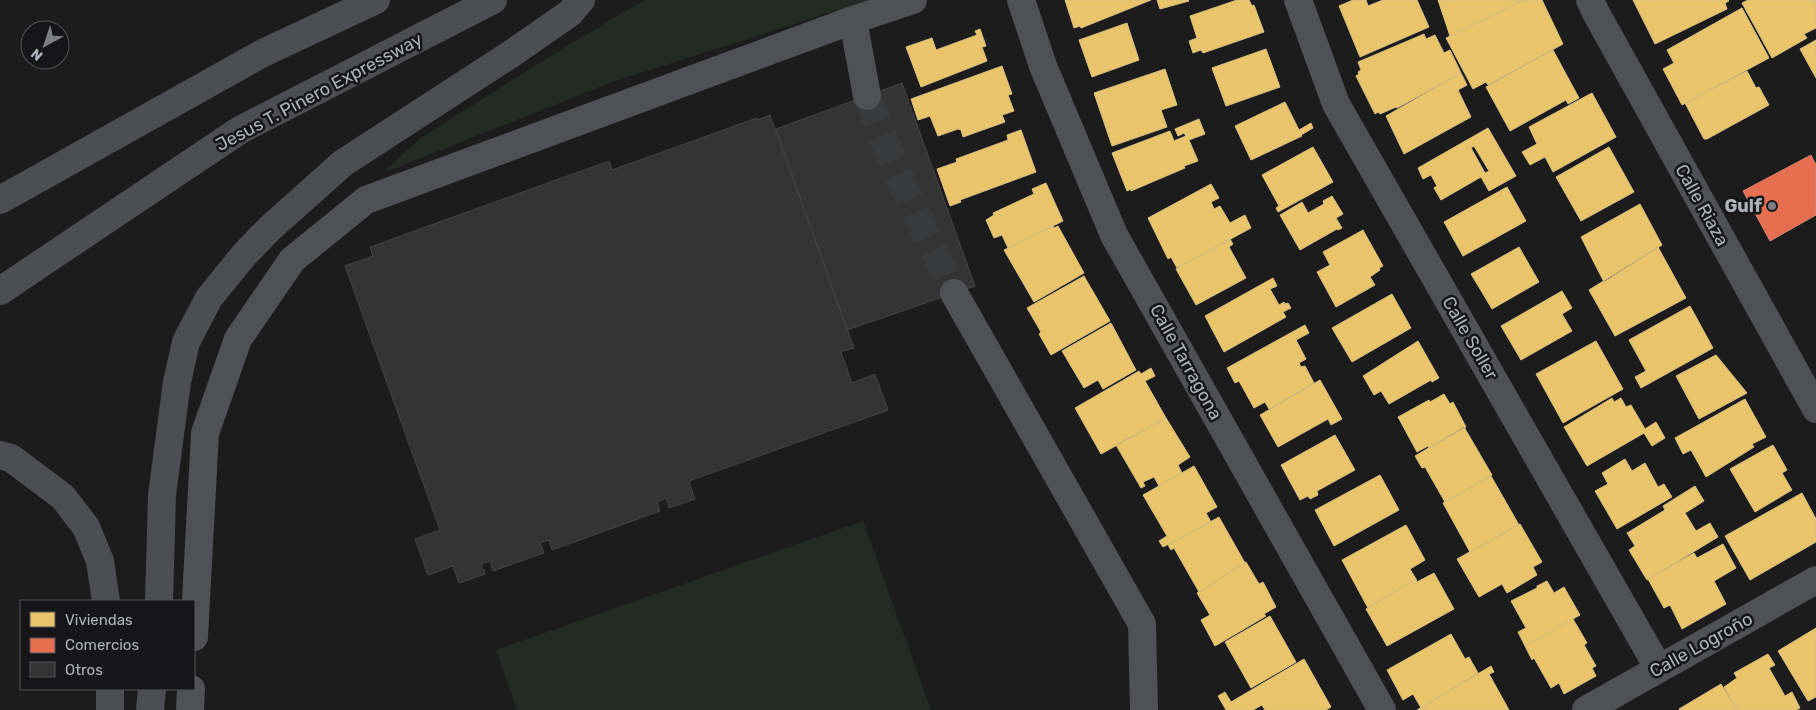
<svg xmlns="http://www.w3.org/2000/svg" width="1816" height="710" font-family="Rubik,sans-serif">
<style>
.green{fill:#242b25}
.homes{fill:#e9c46a;stroke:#d7bf82;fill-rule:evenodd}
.shops{fill:#e76f51;stroke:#d68371}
.building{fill:#343434;stroke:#444548}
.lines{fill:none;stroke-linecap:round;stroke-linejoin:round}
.minor-tunnel{stroke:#393a3c;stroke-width:28;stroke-dasharray:28 14;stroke-linecap:butt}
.minor{stroke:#505155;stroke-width:28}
.highway{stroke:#4d4e51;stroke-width:28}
.poi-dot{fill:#7b7e83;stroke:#161618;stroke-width:2}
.labels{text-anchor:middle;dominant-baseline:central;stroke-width:5;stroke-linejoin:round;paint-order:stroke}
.street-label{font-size:18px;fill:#aeb2bb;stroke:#161618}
.poi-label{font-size:18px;font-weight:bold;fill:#aeb2bb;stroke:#161618;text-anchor:end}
</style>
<rect width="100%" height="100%" fill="#1c1c1c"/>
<path class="green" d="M644,0H870L612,82L381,174L421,138L552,55Z
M863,521L931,710H517L496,650Z"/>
<path class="homes" d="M1065,0H1151L1081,28L1080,26L1074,28Z
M1157,0H1188L1189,1L1160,9Z
M1237,0H1249L1252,6L1254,5L1264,32L1203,53L1201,50L1193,53L1189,41L1197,38L1190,16Z
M1353,0H1366L1368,6L1383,0H1417L1429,27L1360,57L1339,6Z
M1438,0H1524L1450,36Z
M1524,0H1542L1563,44L1488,85L1486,82L1473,89L1446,38Z
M1633,0H1728L1729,1L1725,3L1727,9L1655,44Z
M1748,0H1816V28L1804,34L1807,38L1772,58L1742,3Z
M1742,8L1769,58L1682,105L1663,69L1674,63L1667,50Z
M1127,23L1139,60L1092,77L1079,40Z
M980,29L986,46L982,47L987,61L921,87L906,47L932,38L936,50L977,35L975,31Z
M1424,34L1426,39L1435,35L1444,53L1450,50L1461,73L1397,108L1396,107L1380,114L1378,112L1375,114L1356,76L1359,74L1358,72L1361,70L1358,62Z
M1816,40V78L1800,49Z
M1266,49L1280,87L1226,106L1212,68Z
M1553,50L1579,98L1568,104L1566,100L1510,131L1486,87Z
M1002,66L1012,94L1008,95L1014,111L1002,115L1005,122L963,137L961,130L958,129L938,136L930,116L918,120L911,99Z
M1165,69L1177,105L1161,110L1167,127L1112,146L1094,93Z
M1747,71L1756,88L1759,87L1769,105L1707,139H1704L1685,103Z
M1461,73L1467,85L1458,90L1471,117L1404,154L1386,116Z
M1592,93L1616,137L1553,172L1545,157L1530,165L1522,152L1537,144L1529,127Z
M1285,102L1299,130L1311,123L1313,128L1301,135L1302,136L1251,160L1235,126Z
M1199,119L1205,134L1189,140L1198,161L1184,166L1185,168L1131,191V189L1127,191L1112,153L1170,131L1174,141L1186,136L1184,133L1178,136L1175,129Z
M1488,128L1516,176L1489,191L1481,177L1441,200L1434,188L1437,186L1431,175L1423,179L1418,168ZM1474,146L1489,171L1485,173L1471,148Z
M1021,130L1036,172L960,200L961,202L950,206L937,169L957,162L956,159L1008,140L1007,135Z
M1313,147L1333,182L1278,212L1276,208L1279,206L1262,175Z
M1609,147L1634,192L1581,221L1556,177Z
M1046,183L1063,221L1008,248L1002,235L994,238L986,220L994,215L993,213L1034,194L1032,189Z
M1211,184L1219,198L1211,202L1214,209L1220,206L1230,223L1245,215L1251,228L1177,268L1171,257L1168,259L1148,218Z
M1507,187L1526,221L1463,256L1444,222Z
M1332,196L1343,214L1336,218L1342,228L1338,230L1337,229L1300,250L1280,215L1302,202L1308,213L1324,204L1323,201Z
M1640,204L1662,245L1604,282L1581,237Z
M1053,226L1054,228L1058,226L1084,273L1034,302L1004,250Z
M1363,230L1383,266L1379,268L1380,270L1370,277L1375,285L1336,307L1317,272L1330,265L1323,252Z
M1230,239L1233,244L1229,247L1246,278L1196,305L1176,269Z
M1519,247L1539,282L1492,309L1471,274Z
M1658,247L1686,298L1615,336L1589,290Z
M1084,276L1110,321L1051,355L1039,334L1041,332L1027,308Z
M1273,278L1277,286L1270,289L1279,305L1284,302L1285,304L1288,303L1291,308L1283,312L1286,317L1224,352L1205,316Z
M1562,291L1572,308L1562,314L1572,331L1521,360L1501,326Z
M1392,294L1411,328L1352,362L1332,328Z
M1690,306L1713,348L1641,388L1635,377L1646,371L1629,340Z
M1111,323L1136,370L1103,389L1098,380L1084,388L1062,351Z
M1305,325L1309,333L1296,340L1306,359L1299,363L1301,367L1305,366L1314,383L1269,409L1265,402L1254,408L1239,381L1235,383L1227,368Z
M1418,341L1439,378L1432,382L1431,380L1389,404L1381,391L1374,395L1363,376Z
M1596,341L1623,389L1563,423L1536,374Z
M1716,355L1747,393L1699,419L1676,376Z
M1151,368L1155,376L1145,381L1166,418L1101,454L1075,408L1139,371L1141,374Z
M1320,380L1342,419L1331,425L1328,419L1278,447L1260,415Z
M1444,394L1450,404L1453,402L1466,427L1429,448L1428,446L1417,452L1398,417L1429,400L1430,402Z
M1612,398L1614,402L1621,398L1626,407L1631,405L1645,429L1656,422L1665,438L1652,446L1644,433L1587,466L1564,427Z
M1745,399L1766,437L1752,444L1754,447L1706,477L1691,450L1683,454L1675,438Z
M1166,418L1190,457L1178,465L1182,473L1159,486L1154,477L1143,482L1145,486L1141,488L1116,445Z
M1464,427L1492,475L1445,502L1425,467L1422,468L1415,456Z
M1335,435L1355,470L1317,491L1318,495L1310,499L1308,496L1300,500L1281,465Z
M1773,445L1787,470L1782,473L1792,490L1755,512L1730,469Z
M1625,459L1632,471L1645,463L1658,487L1664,484L1672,497L1617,529L1595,491L1608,484L1602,473Z
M1194,466L1217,507L1206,513L1211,522L1163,547L1159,541L1167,536L1143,495Z
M1380,475L1399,510L1334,546L1315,510Z
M1491,476L1519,525L1470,552L1443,503Z
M1695,486L1704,501L1685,513L1696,531L1710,523L1718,537L1647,580L1629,550L1635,546L1627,533L1665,510L1663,506Z
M1802,493L1816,519V542L1750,580L1725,536Z
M1219,517L1245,563L1199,592L1174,548L1171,550L1168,545Z
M1520,524L1542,562L1533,567L1537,575L1507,593L1502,584L1479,597L1457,559Z
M1406,525L1425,560L1410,569L1416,579L1368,608L1342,560Z
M1723,544L1736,568L1714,581L1726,604L1682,629L1670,605L1664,608L1648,579L1694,553L1697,558Z
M1246,562L1259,584L1263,582L1276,607L1264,614L1266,616L1215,646L1201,620L1210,615L1197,593Z
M1434,573L1454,609L1387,646L1366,609L1416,579L1417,582Z
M1547,581L1554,593L1564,587L1580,615L1525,646L1518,632L1526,628L1511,601L1537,588V586Z
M1270,616L1296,662L1251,688L1225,642Z
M1573,619L1587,643L1584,645L1596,666L1592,668L1596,676L1564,694L1559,683L1551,688L1534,658L1532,660L1525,646Z
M1816,628V697L1808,701L1778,651Z
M1451,634L1465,659L1469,657L1478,673L1421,708L1413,694L1403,700L1387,670Z
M1768,654L1775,665L1769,668L1785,696L1792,692L1800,708L1796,710H1737L1724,687L1737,678L1734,673Z
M1304,659L1331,707L1326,710H1265L1262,705L1253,710H1226L1218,696L1225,692L1231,702Z
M1491,666L1494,672L1489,674L1509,710H1417Z
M1721,684L1737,710H1680L1679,709Z"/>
<path class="shops" d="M1811,155L1816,165V215L1770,241L1743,191Z"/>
<path class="building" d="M902,83L975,286L847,330L776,129Z
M770,115L854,348L841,352L852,383L875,374L888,410L689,481L695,499L669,508L666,498L657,502L660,511L552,550L549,540L540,543L544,553L493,571L490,561L481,564L485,574L459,583L453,566L428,575L415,539L440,530L345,266L373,256L370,247L609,161L612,170L757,118V120Z"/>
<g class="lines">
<path class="minor-tunnel" d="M867,96L896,170L954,293"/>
<path class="minor" d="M1021,0L1043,66L1114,235L1382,710
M1298,0L1336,104L1659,669
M1590,0L1596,13L1816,409
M853,20L867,96
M954,293L1142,624L1144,710
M194,637L205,433L238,339L292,260L366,200L853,20L913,0
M190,710L191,689
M1586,710L1816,580"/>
<path class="highway" d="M0,200L263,53L376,0
M0,291L240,130L493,0
M0,455L11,458L63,497L86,527L100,561L106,601
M159,601L162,495L177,382L186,342L209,298L244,255L269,229L343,163L511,54L570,13L581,0
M110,710V689
M150,710L152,689"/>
</g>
<circle class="poi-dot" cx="1772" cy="206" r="5"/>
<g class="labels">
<g class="street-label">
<text transform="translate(319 92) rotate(-28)">Jesus T. Pinero Expressway</text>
<text transform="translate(1702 205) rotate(61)">Calle Riaza</text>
<text transform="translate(1470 338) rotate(60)">Calle Soller</text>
<text transform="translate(1186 362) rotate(61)">Calle Tarragona</text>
<text transform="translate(1701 645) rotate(-29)">Calle Logroño</text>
</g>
<g class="poi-label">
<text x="1762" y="206">Gulf</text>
</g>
</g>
<rect x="20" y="600" width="175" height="90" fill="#161618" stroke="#535459"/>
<rect x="30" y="612" width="25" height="15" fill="#e9c46a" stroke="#535459"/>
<text x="65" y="625" font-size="15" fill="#aeb2bb">Viviendas</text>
<rect x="30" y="638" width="25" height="15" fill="#e76f51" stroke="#535459"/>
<text x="65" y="650" font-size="15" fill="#aeb2bb">Comercios</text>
<rect x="30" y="662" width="25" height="15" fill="#343434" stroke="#535459"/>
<text x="65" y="675" font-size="15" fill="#aeb2bb">Otros</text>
<g transform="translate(45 45) rotate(220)"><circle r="24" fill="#161618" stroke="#535459"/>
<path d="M0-4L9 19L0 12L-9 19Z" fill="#7b7e83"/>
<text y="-8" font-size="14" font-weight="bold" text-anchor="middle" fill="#aeb2bb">N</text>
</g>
</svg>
